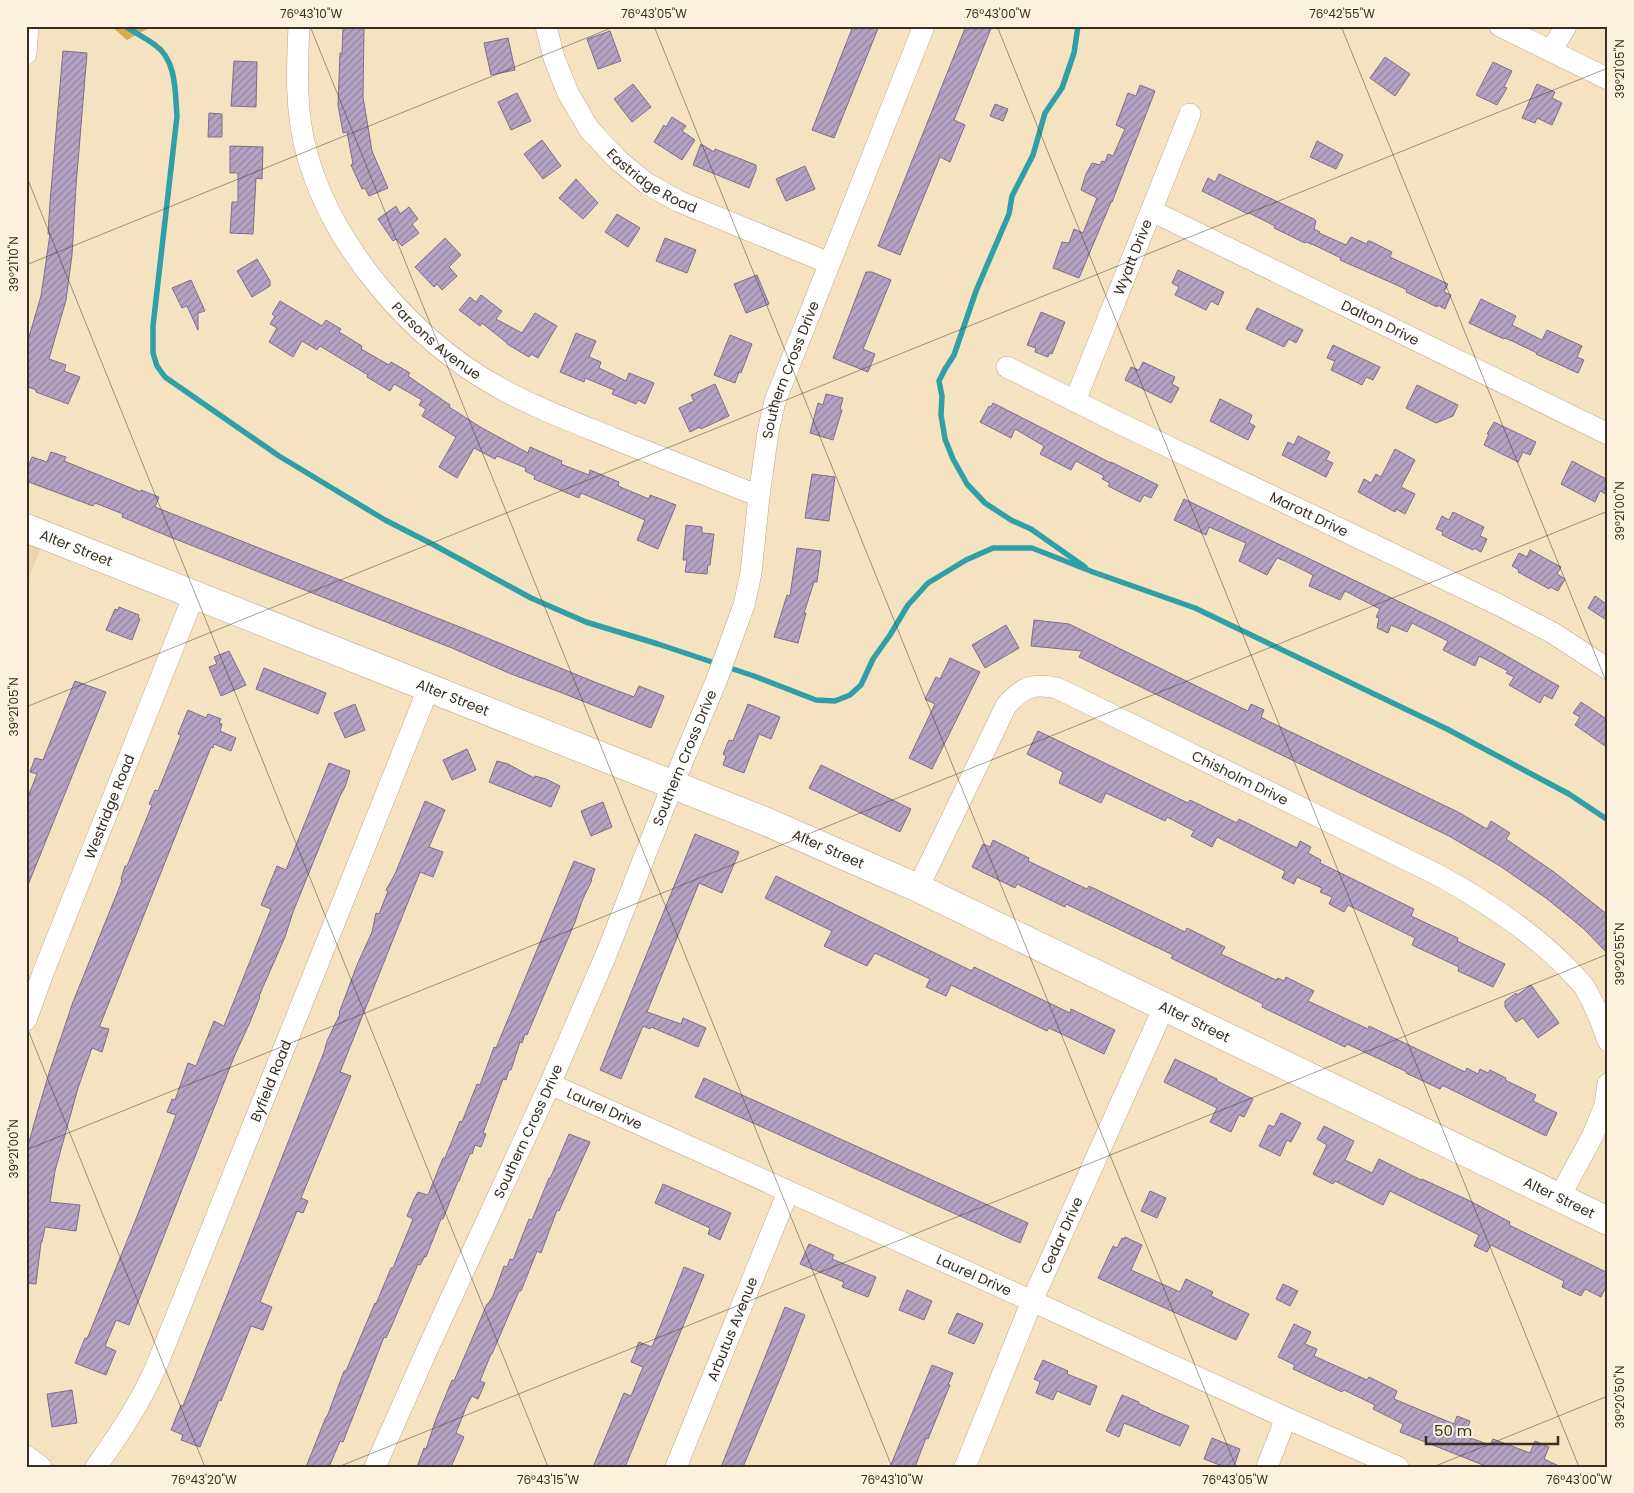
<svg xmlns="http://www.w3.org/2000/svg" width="1634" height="1493" font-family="Poppins,sans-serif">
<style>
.built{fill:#ebd5ac}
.forest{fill:url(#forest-crowns)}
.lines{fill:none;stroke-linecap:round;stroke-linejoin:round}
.stream{stroke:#30a0a8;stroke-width:5.5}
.building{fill:url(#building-hatch);stroke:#7e6e8c}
.street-casing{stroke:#b9a887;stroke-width:22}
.secondary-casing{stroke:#b9a887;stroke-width:29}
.street{stroke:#fff;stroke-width:21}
.secondary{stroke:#fff;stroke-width:28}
.ticks{fill:none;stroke:#362f22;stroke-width:1;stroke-opacity:0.45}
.labels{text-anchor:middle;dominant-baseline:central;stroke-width:4;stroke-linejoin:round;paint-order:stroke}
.street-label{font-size:14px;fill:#362f22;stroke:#fcf1dc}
.neatline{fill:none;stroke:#362f22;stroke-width:2}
.ticks-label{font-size:12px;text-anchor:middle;fill:#362f22}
</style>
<defs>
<pattern id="forest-crowns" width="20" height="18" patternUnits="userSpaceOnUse" patternTransform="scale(1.25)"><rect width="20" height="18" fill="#daac50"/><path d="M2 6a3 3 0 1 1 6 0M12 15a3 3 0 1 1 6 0" fill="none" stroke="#b28c42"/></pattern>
<pattern id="building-hatch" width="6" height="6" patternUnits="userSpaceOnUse" patternTransform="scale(1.25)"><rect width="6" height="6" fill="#b4a3c3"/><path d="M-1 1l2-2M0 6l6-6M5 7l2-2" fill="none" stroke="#93859e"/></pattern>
</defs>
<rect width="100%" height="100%" fill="#f5e2c0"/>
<path class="built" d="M26,542L41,547L26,587Z"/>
<path class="forest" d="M111,26H153L127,40Z"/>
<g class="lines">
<path class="stream" d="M125,26C135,33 146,38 155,45C177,60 175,93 177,116L153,326V353L157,366L165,377L279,456L385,520L434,545L531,598L586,622L658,644L754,676L816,700L835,701L850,695L861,685L873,659L890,635L908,605L928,583L966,560L993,548H1032L1093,572L1195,608L1447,729L1569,794L1608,820
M1078,26L1074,53L1062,88L1045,113L1033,155L1012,196L1009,214L976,291L954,355L945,369L939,381L942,396L941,415L945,439L953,459L967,484L985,503L1011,520L1031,529L1085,567"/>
</g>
<path class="building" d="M343,26H364L363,97L372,151L388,188L369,196L365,188L362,189L351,165L353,164L347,132L343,133L338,105L340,53H342Z
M853,26H879L834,138L812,130Z
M966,26H992L954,120L965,125L950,162L940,157L900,255L878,246Z
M610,31L621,61L598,69L587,39Z
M508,38L515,70L491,75L484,43Z
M63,51L87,53L76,186L72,255L66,300L49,359L66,365L64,371L80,377L68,404L36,392V390L26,386V347L41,296L50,234H48L50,202Z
M1385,57L1410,74L1395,96L1370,78Z
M234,61L257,62L256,107L231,106Z
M1493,62L1512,71L1504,87L1507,88L1497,105L1476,95Z
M633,84L651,107L632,122L614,99Z
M1537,84L1555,92L1552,98L1562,103L1552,125L1537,118L1535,123L1522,118Z
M1140,85L1155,91L1112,202H1111L1079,278L1053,268L1062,242L1069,243L1074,229L1083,233L1097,198L1081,190L1086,174L1092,163L1100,165L1102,161L1105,162L1108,154L1113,156L1125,129L1116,125L1128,93L1136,96Z
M517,93L531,121L511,130L498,102Z
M995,104L1008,109L1003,121L990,116Z
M209,113L222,114V137H208Z
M672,117L686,126L682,131L695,140L682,160L654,142L664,125L666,127Z
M542,140L561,166L543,179L524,154Z
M1317,141L1343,155L1336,169L1310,157Z
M701,144L714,152L715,149L756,165V170L749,188L693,165Z
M230,146L263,147L262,179L256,178L253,234L230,233L232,202H238V173H230Z
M805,166L815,189L786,201L776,179Z
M1219,174L1314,219L1316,221L1314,229L1320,232L1319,233L1346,245L1351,237L1367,244L1368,241H1370L1392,252L1390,257L1448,284L1444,292L1451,295L1445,309L1438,305L1437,307L1406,292L1407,290L1399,286L1340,260L1341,258L1314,245L1306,242L1305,243L1274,228L1275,226L1249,213L1248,214L1202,191L1208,178L1215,182Z
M576,179L598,203L583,219L559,198Z
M396,206L400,214L409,207L418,219L412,224L419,233L402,246L396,239L393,241L378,219Z
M617,214L640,228L628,247L605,232Z
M445,238L461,255L449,267L457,276L442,290L437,284L434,287L415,267Z
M665,238L696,250L687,273L656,261Z
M257,259L270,281V286L252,297L237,271Z
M1178,270L1224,292L1218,305L1211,301L1206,310L1175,295L1179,287L1172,283Z
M866,272H872L891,280L863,349L875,354L868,372L833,358Z
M757,275L769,304L746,313L734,284Z
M191,280L205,311L198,313V330L187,306L182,308L172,288Z
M481,295L502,311L496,319L522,333L535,313L557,326L538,358L531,354L529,357L507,344V343L482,323L480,326L459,310L470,297L476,302Z
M1481,299L1516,316L1512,325L1542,340L1547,330L1582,346L1577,357L1584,360L1578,373L1536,354L1537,353L1512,341L1505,338L1504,339L1469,323Z
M280,301L322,326L326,320L341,329L339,332L362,346L361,349L389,365L391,362L410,373L408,376L450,405L449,407L482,428L528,453L530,447L562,461L561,464L589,475L590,470L619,482L618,486L649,499L650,495L676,505L658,549L637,540L645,520L581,493L579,498L534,479L535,476L525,471L526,468L497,456L495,459L474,448L457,478L439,467L456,437L422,416L426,409L419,405L422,400L394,384L390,391L367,377L368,375L320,346L317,350L302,341L293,357L269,342L277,328L270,324L275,316L272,314Z
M1257,308L1303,330L1296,343L1289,339L1284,347L1246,329Z
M1041,312L1065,322L1052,354L1050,353L1048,357L1035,352L1036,348L1027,345Z
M576,333L596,341L589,357L601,362L599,368L626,381L629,373L654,383L645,404L638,400L636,404L612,394L614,390L585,378L584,382L560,372Z
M730,335L752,344L741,373L739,372L735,383L714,375Z
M1333,345L1380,367L1373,380L1366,377L1362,385L1331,370L1335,361L1327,358Z
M1143,362L1175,377L1172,384L1179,388L1171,403L1125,380L1131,367L1139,370Z
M715,384L729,416L701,429L700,427L690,432L679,408L694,401L691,395Z
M1417,385L1458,405L1453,416L1436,423L1406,408Z
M826,394L843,398L840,410H842L833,440L810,433L818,403L823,405Z
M1220,399L1252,415L1249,423L1255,426L1248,440L1210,421Z
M993,403L1111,463V462L1158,485L1151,498L1144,495L1140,502L1108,486L1110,483L1102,479L1104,476L1076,461L1071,470L1040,454L1044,446L1015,429L1011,438L980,422L989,406L991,407Z
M1494,422L1536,442L1530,455L1523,452L1518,462L1484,445L1489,434H1487Z
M1298,436L1330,452L1326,460L1333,463L1326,477L1282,455L1288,442L1294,445Z
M1395,449L1415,460L1401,487L1415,494L1405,514L1396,509L1395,512L1358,492L1364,479L1371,483L1376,474L1381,477Z
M51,452L66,457L64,461L141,492V490L159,497L155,507L470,631L597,683L634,697L639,686L664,696L651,728L557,691L511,674L452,648L170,537L122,517L123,514L95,503L93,506L26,481V472L32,457L47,462Z
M1572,461L1608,480V495L1600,491L1595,502L1561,484Z
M812,474L835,477L829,521L805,518Z
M1184,499L1446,624L1491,647L1559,686L1552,699L1544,695L1540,703L1509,685L1514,677L1506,673L1508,671L1479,656L1475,666L1443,650L1448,641L1412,623L1407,632L1391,625L1388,633L1377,628L1379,618L1376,617L1380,609L1345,591L1340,600L1309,586L1313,575L1285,561L1277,558L1267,575L1239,561L1246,543L1209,527L1206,535L1174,520Z
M1453,512L1484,527L1480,536L1487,539L1481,552L1474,548L1473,550L1442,535L1443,532L1436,529L1442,516L1449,520Z
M686,525L702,527V533L714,534L710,565H708L707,574L685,572L687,560H683Z
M797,548L821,551L817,582H814L804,613H806L798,643L774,637L787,595L790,596Z
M1530,550L1561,567L1557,574L1565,579L1558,591L1550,587L1549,589L1518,572L1519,570L1512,566L1519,553L1527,557Z
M1595,596L1608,605V621L1588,608Z
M119,607L139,615L138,618L140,619L132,640L106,630L115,609L118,610Z
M1034,620L1069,624L1248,711L1251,704L1264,710L1261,717L1268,721L1458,812L1487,829L1491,821L1510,833L1506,839L1554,872L1608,915V954L1584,929L1546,898L1500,866L1449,836L1079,657L1082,651L1031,646Z
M1006,625L1019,648L985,668L972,645Z
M229,651L246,685L221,696L209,667L217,664L214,657Z
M950,658L980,672L932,769L909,758L935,704L925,699L936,677L940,679Z
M264,668L326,693L318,714L256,689Z
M75,681L106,692L26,890V802L37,774L30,772L35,758L43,760Z
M1581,702L1608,720V748L1575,725L1580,717L1573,713Z
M355,704L365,730L345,738L334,713Z
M748,704L780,717L771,739L759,734L744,773L723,765L726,756L723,754L729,740L733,741Z
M188,710L206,718L208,714L221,719L219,723L222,724L220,731L236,738L231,751L214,744L213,748L211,747L100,1025V1027L109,1029L102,1052L92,1048L78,1088L55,1171L50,1202L80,1205L76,1231L45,1227L42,1242H41L36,1284L26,1283V1153L36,1117L49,1073L73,1002L120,886L122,880L121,879L125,866H127L150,810L152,805L149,804L155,790L158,791L160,786L181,735L178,734Z
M1038,731L1188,803L1190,800L1237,823L1239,819L1297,848L1300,841L1311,847L1308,853L1321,860L1320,863L1414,909L1411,916L1458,938L1457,941L1505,964L1493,987L1458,971L1459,967L1412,945L1415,938L1348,905L1344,912L1329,904L1332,897L1320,892L1322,888L1297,877L1294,884L1282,878L1285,871L1217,837L1212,847L1191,836L1194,831L1167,817L1165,821L1106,793L1101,803L1059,783L1063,772L1027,754Z
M467,749L476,770L452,780L443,760Z
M497,761L508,764L534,778L535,776L546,779L560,786L551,807L489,782Z
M329,763L350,771L345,787L340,796L293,912L285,937L259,996L260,997L250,1022L234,1057L129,1325L116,1320L105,1346L116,1351L106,1375L75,1363L85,1338L87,1339L138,1214L176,1115L167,1112L172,1099L175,1100L188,1063L196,1066L214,1021L224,1026L271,909L261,905L277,866L286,870Z
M821,765L911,809L900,832L809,788Z
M425,801L445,810L429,847L443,852L433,877L420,872L340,1072L351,1076L301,1198L308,1201L303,1213L297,1211L260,1302L272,1307L263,1330L251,1326L221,1401L219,1400L200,1447L181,1440L183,1435L171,1430L181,1405L183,1406L324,1052L327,1041L340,1014L339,1013L357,965L372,932L376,913L379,914L388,891L386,890L395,874Z
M603,802L612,827L591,836L581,811Z
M695,834L739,852L722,893L699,883L647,1012L681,1024L683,1018L706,1028L698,1047L651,1027L650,1029L643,1026L621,1079L600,1070Z
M993,840L1029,858L1028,861L1087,889L1089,886L1185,932L1187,928L1225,947L1221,954L1276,980L1278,978L1284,981L1286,977L1314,991L1308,1001L1368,1029L1369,1026L1465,1072L1467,1068L1478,1074L1480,1069L1488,1073L1490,1070L1506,1078L1505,1080L1536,1095L1533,1101L1557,1113L1546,1136L1444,1086H1442L1440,1089L1406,1073L1407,1072L1347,1044L1345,1047L1297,1024L1262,1007L1263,1004L1171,958L1173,955L1066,904L1065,907L1017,884L1015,888L972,867L983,844L990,847Z
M574,861L595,869L591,880H592L582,901L575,922L527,1035L525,1034L522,1043L520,1042L511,1070H509L506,1080L503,1079L483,1133L486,1134L481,1147L475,1145L472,1154L470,1153L459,1181H458L443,1219H441L426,1257L425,1256L420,1265L418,1264L392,1325L386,1338L384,1337L343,1442L340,1441L329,1467H306L326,1417H327L344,1371H346L375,1303L376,1304L391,1268H393L413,1219L407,1216L414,1199L418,1192L428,1195L443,1158H445L460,1121L462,1122L477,1084L480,1085L494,1047L496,1048Z
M776,876L972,971L974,967L1070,1013L1071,1009L1115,1030L1104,1054L1049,1028L1047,1031L951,985L946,996L926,987L930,979L875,953L867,966L824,946L832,931L765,898Z
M1531,985L1559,1023L1538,1038L1523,1018L1516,1022L1505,1007V1001L1516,993L1517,995Z
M1175,1059L1217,1079V1081L1253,1099L1244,1117L1239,1115L1231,1132L1210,1122L1217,1108L1164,1082Z
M704,1078L1028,1223L1020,1243L695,1097Z
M1281,1113L1301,1123L1291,1142L1287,1140L1280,1156L1259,1146L1269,1125L1274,1127Z
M1324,1126L1354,1141L1345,1160L1372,1173L1379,1159L1421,1180L1422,1179L1468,1200L1510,1222L1509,1225L1608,1273V1282L1601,1297L1585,1289L1581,1296L1562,1287L1564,1281L1491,1245L1487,1252L1474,1246L1479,1235L1390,1191L1383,1205L1335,1181L1333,1184L1313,1174L1327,1145L1317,1139Z
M569,1134L590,1142L559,1211L557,1210L541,1253L537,1251L521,1291H519L492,1354H491L480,1381L485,1383L478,1399L472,1396L467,1405L456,1433L464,1437L451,1467H417L424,1448L426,1449L436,1419L452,1380L454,1381L487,1304H488L493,1296L504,1266L507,1267L510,1259L513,1260L529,1219L532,1220L549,1178L550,1179Z
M663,1184L731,1213L720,1240L708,1234L710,1228L655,1203Z
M1150,1191L1166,1198L1157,1218L1141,1211Z
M1125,1237L1142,1245L1131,1270L1180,1292L1186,1279L1213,1292L1211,1296L1249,1314L1236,1340L1098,1278L1113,1246L1117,1248L1122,1238L1124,1239Z
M809,1244L834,1255L832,1259L876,1277L868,1297L842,1287L844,1282L800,1264Z
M684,1267L704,1275L625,1467H593L624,1393L631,1396L643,1367L631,1362L639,1342L652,1347Z
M1283,1284L1298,1291L1290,1306L1276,1299Z
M907,1290L932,1301L924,1320L899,1310Z
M785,1307L805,1315L784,1369L743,1467H721Z
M957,1313L983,1324L974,1344L948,1333Z
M1294,1324L1311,1332L1305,1344L1317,1349L1314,1356L1367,1380L1369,1377L1397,1391L1394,1399L1454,1424L1457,1416L1470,1421L1465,1436L1490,1445L1493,1439L1530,1453L1535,1441L1549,1447L1544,1459L1561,1467H1488L1400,1432L1403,1424L1373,1409L1375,1405L1344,1390L1342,1392L1293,1369L1295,1365L1278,1357Z
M1043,1360L1068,1371L1067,1374L1097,1386L1090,1405L1057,1391L1053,1400L1036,1393L1040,1382L1034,1379Z
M932,1365L953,1373L948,1385H950L928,1439L926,1438L915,1467H890Z
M72,1390L77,1423L52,1427L47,1394Z
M1122,1395L1139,1402V1404L1149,1408V1409L1189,1426L1180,1446L1124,1423L1119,1437L1106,1431Z
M1212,1438L1240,1449L1234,1467H1225L1204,1459Z"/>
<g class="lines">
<defs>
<g id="street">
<path id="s1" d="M299,26C297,69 295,112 307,154C333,248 413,340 498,387C536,408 576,423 615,439C663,458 711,477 759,496"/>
<path id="s2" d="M546,26L554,58L568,93L589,129L618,160L646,183L678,201L829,263"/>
<path d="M1500,26L1608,79"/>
<path d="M1551,51L1566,26"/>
<path d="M26,54L28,26"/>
<path id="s3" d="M1152,211L1608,434"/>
<path id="s4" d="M1007,367L1123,425L1497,604L1553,633L1608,669"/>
<path id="s5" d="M1075,401L1190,114"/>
<path id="s6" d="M918,888L1006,706C1022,687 1033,683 1057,688L1440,876C1486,902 1533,932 1570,971C1575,977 1581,982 1585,988C1595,1005 1602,1023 1608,1041"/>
<path id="s7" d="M26,1020L43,973L194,595"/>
<path id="s8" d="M550,1084L1032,1301L1286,1418L1398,1467"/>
<path d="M1559,1198L1593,1135L1605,1105L1608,1084"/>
<path d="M26,1456L41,1467"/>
<path id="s9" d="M96,1467C120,1433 139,1405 156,1367L429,687"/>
<path id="s10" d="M375,1467L428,1348L550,1084L606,955L673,784L717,679L744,605L751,573L759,496L768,432L775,401L924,26"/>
<path id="s11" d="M676,1467L788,1192"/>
<path id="s12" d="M965,1467L1032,1301L1164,1007"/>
<path d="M1267,1467L1286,1418"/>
</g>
<g id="secondary">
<path id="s13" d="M26,528L767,822L918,888L1608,1221"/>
</g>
</defs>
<use href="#street" class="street-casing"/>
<use href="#secondary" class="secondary-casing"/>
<use href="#street" class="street"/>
<use href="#secondary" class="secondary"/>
</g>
<path class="ticks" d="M310,26L892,1467M654,26L1236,1467M997,26L1579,1467M1341,26L1608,686M26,175L548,1467M26,265L616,26M26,707L1608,68M26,1025L205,1467M26,1150L1608,511M338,1467L1608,954M1433,1467L1608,1396"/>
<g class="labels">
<g class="street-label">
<text stroke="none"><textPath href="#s2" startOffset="195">Eastridge Road</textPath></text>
<text stroke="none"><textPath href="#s5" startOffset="155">Wyatt Drive</textPath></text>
<text stroke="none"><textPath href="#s3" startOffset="254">Dalton Drive</textPath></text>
<text stroke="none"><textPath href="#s1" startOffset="360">Parsons Avenue</textPath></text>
<text stroke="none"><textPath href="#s10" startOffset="1179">Southern Cross Drive</textPath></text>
<text stroke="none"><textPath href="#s4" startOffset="336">Marott Drive</textPath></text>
<text stroke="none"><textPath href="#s13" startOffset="54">Alter Street</textPath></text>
<text stroke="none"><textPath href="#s13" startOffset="459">Alter Street</textPath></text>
<text stroke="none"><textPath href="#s10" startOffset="774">Southern Cross Drive</textPath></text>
<text stroke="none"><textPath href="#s6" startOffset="464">Chisholm Drive</textPath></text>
<text stroke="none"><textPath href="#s7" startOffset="229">Westridge Road</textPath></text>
<text stroke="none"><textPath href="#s13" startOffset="864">Alter Street</textPath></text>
<text stroke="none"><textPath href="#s13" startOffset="1269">Alter Street</textPath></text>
<text stroke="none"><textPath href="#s9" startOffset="425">Byfield Road</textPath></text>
<text stroke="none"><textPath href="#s8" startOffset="60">Laurel Drive</textPath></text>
<text stroke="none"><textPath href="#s10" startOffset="369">Southern Cross Drive</textPath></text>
<text stroke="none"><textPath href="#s13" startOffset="1674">Alter Street</textPath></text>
<text stroke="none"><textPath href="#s12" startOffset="251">Cedar Drive</textPath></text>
<text stroke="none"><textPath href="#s8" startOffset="465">Laurel Drive</textPath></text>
<text stroke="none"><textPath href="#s11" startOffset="149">Arbutus Avenue</textPath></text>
</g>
</g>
<rect width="1634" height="1493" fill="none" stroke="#fcf1dc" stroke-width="55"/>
<path d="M1426 1436v8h132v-8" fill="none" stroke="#362f22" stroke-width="2.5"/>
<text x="1434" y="1436" font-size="15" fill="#362f22" stroke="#fcf1dc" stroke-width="4" paint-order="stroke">50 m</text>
<rect x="28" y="28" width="1578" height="1438" class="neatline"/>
<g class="ticks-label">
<text x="311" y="18">76°43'10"W</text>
<text x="654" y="18">76°43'05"W</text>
<text x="998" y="18">76°43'00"W</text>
<text x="1342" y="18">76°42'55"W</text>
<text transform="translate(1620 69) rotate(-90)" y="4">39°21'05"N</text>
<text transform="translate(14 264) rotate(-90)" y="4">39°21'10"N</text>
<text transform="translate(1620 511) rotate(-90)" y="4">39°21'00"N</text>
<text transform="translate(14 707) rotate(-90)" y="4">39°21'05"N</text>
<text transform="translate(1620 954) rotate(-90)" y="4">39°20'55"N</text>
<text transform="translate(14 1149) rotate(-90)" y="4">39°21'00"N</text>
<text transform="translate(1620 1397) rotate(-90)" y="4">39°20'50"N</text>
<text x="204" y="1484">76°43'20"W</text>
<text x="548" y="1484">76°43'15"W</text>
<text x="892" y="1484">76°43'10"W</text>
<text x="1235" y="1484">76°43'05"W</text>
<text x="1579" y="1484">76°43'00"W</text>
</g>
</svg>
